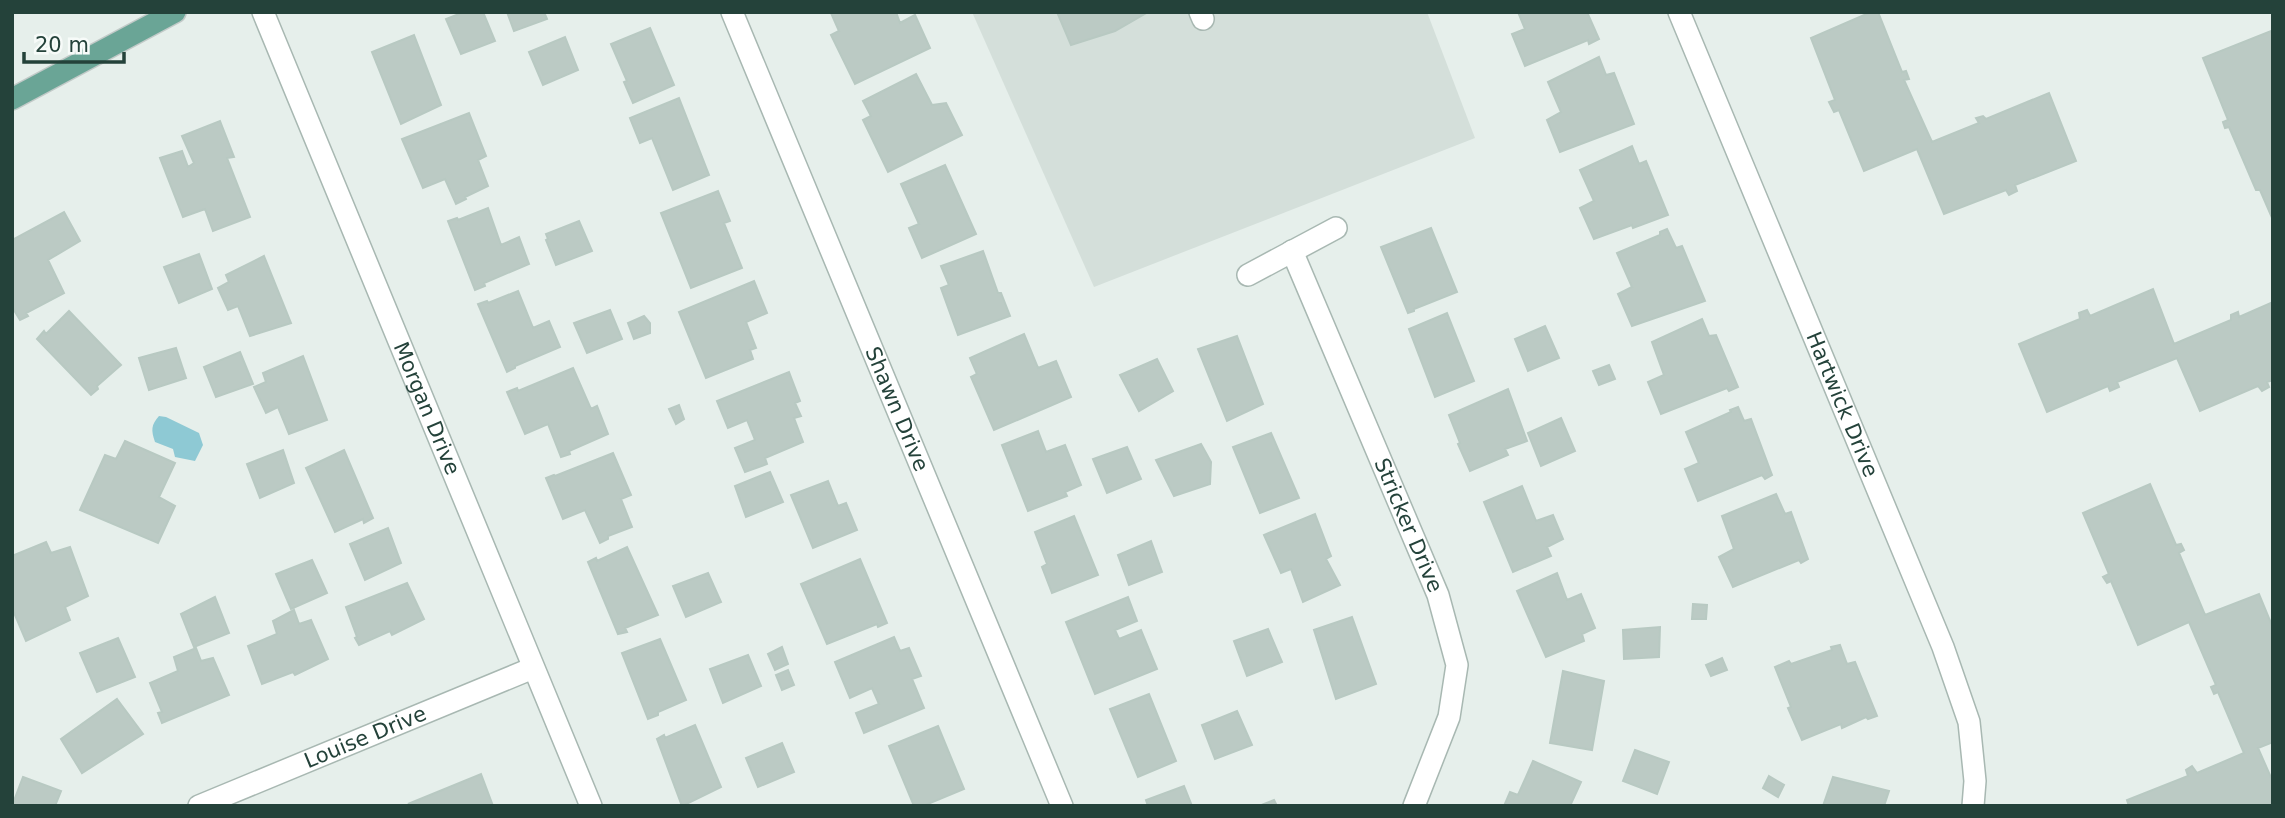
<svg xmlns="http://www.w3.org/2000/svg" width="2285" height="818" font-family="'DejaVu Sans',sans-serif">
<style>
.built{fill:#d4dfda}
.water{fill:#8ec9d4}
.building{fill:#bbcac4;stroke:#b8c9c2;stroke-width:2}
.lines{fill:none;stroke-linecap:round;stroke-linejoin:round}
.minor-casing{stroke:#a8b8b2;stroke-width:24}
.major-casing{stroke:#c2cac8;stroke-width:24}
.minor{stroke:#fff;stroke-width:21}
.major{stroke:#6aa596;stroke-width:21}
.labels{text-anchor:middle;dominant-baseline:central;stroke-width:6;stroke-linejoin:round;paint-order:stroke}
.street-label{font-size:21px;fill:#24423a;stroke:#f7fbf9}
</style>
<rect width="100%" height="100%" fill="#e6efeb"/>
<path class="built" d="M972,12H1427L1475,138L1094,287Z"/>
<path class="water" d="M159,416L166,417L199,433L203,445L195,461L175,457L173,449L155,442C151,430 151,425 159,416Z"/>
<path class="building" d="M464,12H483L495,41L461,54L446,19Z
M507,12H544L547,19L514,31Z
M896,12L900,23L915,15L930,48L855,84L831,35L839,31L831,13Z
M1057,12H1148L1115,31L1071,45Z
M1518,12H1587L1599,39L1589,44L1588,40L1525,66L1512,34L1525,29Z
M1871,12H1878L1902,72L1906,71L1909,79L1904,80L1932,142L1979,123L1976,118L1983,116L1986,119L2049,93L2076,161L2015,185L2017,191L2009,195L2006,190L1944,214L1917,149L1864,171L1839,110L1834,112L1829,102L1835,100L1811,38Z
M650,28L674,85L633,103L624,82L627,81L611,44Z
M2271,31L2273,36V220L2260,190H2256L2229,127L2225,128L2223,122L2228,120L2203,58Z
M414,35L441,105L401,124L372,52Z
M565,37L578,70L543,85L529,52Z
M1599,57L1606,75L1614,73L1634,124L1560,152L1547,120L1561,112L1548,82Z
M916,74L932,105L946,103L962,135L888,172L863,120L871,116L863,101Z
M679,98L709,175L673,190L652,138L640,143L630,118Z
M469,113L486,156L478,160L488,186L465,197L466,199L456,204L445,179L423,188L402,139Z
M220,121L234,157L227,158L250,217L213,231L205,209L183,217L160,158L182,151L188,167L194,163L182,136Z
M1632,146L1639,164L1646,161L1668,215L1633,228L1632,225L1594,239L1580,208L1594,201L1580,170Z
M945,165L976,234L922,258L909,228L919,224L901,184Z
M718,191L730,221L724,223L742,268L691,288L661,213Z
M488,208L501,245L519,237L529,264L484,283L485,286L475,290L448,221L457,218L458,220Z
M64,212L80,241L48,260L64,293L26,313L28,316L20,320L12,307V240Z
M579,221L592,251L556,265L546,240L548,239L546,234Z
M1431,228L1457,292L1414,309V311L1408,313L1381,247Z
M1667,229L1676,248L1682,246L1705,301L1632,326L1618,294L1632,287L1617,253L1660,235V232Z
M983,251L998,293H1001L1010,316L958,335L941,288L949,285L941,266Z
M199,254L212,289L179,303L164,267Z
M264,256L291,323L250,336L238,306L228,310L218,288L229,282L226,275Z
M754,281L767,313L746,322L756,348L750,350L753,359L706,378L679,312Z
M2153,289L2174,344L2231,320V315L2238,312L2239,317L2273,302V380L2267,382L2269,387L2262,391L2258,386L2200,411L2177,358L2117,382L2119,387L2110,391L2108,386L2047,412L2019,344L2080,319L2079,313L2087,310L2090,316Z
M518,291L533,328L549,321L560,347L515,366V368L507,372L478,304L487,301L488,303Z
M610,310L622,339L587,353L574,323Z
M69,311L121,365L97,386L98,389L91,395L37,339L44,331L46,334Z
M1447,313L1474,381L1435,397L1409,329Z
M644,316L650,323V333L634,339L628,323Z
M1702,319L1709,336L1716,335L1738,387L1729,391L1727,388L1661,414L1648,382L1664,375L1652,342Z
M1545,326L1559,358L1528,371L1515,339Z
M1024,334L1038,368L1056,361L1071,397L994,430L971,377L977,374L970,358Z
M1237,336L1263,404L1227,421L1198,349Z
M176,348L186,378L149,390L139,358Z
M240,352L253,384L216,397L204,367Z
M303,356L327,420L289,434L278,407L266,413L254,387L266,382L263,373Z
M1157,359L1173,391L1139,411L1120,375Z
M1609,365L1615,379L1599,385L1593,371Z
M573,368L591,409L597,406L608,434L569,451L570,454L561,457L548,424L525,434L507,392L517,388L518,391Z
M789,372L800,401L795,403L801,416L794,418L803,442L765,458L767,464L745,472L735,448L755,440L747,420L728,428L717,401Z
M1508,389L1527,441L1505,449L1508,455L1470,471L1458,444L1460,443L1449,415Z
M679,405L684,419L676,424L669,409Z
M1738,407L1744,421L1751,419L1772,475L1765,479L1762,475L1698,501L1685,469L1699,463L1686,432L1731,412L1730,410Z
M1561,418L1575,451L1541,466L1528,433Z
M1038,431L1046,452L1065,445L1081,485L1065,492L1067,496L1028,511L1002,445Z
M1271,433L1299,498L1260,513L1233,447Z
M125,441L175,463L159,497L175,506L158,543L80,510L105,455L116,459Z
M1201,444L1211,462L1210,484L1174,496L1156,460Z
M1127,447L1141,479L1107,493L1093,459Z
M283,450L294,483L260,498L247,464Z
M344,450L373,518L364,523L363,519L335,532L306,468Z
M613,453L631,495L621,499L632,527L608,536V539L600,543L585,510L563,519L546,478L554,475L555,476Z
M770,472L783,502L746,517L735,486Z
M828,481L838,506L846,503L857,530L813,548L791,495Z
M2150,484L2176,545L2181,544L2184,550L2179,553L2205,615L2259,594L2273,628V742L2258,748L2273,782V806H2129L2127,800L2188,776L2186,770L2192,766L2197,773L2244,753L2218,692L2214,694L2211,687L2216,685L2189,622L2138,645L2111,581L2107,583L2103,577L2109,574L2083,513Z
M1522,486L1536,521L1553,515L1563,539L1547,547L1551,556L1513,572L1484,502Z
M1776,494L1785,514L1791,512L1808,559L1801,563L1799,560L1733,587L1719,557L1734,549L1722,516Z
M1315,514L1331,556L1326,559L1340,585L1303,602L1291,569L1281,573L1264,535Z
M1074,516L1098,575L1052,593L1042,567L1047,564L1035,532Z
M388,528L401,563L365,580L350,544Z
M1151,541L1162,572L1129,585L1118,555Z
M46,542L51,553L70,547L88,596L65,607L70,620L26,641L12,608V556Z
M627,547L658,615L625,628L627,632L618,634L588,562L596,558L597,561Z
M860,559L887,623L878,627L877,624L827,644L801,584Z
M312,560L327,593L291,609L276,574Z
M708,573L721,602L686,617L673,586Z
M1557,573L1567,600L1581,594L1595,628L1582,634L1584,641L1546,657L1517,591Z
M407,583L424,619L392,635L390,631L359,645L355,638L357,637L346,607Z
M215,597L229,633L194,647L181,614Z
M1128,597L1137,621L1115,630L1119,639L1141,630L1157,669L1095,694L1066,622Z
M1693,604L1707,605L1706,619H1692Z
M294,610L299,624L311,620L328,659L295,675L293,672L262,684L248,646L277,634L273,621Z
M1352,617L1376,684L1336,699L1314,630Z
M1660,627L1659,657L1624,659L1623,630Z
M1268,629L1282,662L1247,676L1234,641Z
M894,637L900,651L909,648L921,676L912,679L924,708L864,733L856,713L879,704L872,688L850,698L835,662Z
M118,638L135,677L97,692L80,653Z
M660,639L686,700L658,712V715L648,719L622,653Z
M1840,645L1847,664L1855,662L1877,716L1868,719L1866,717L1842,728L1841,724L1802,740L1788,708L1791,707L1775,667L1789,661L1791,664L1832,650L1831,647Z
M782,647L788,664L775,670L768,654Z
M196,648L201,661L213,658L229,695L162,723L158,713L162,712L150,683L178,671L174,657Z
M748,655L761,686L723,703L710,669Z
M1722,658L1727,670L1711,676L1706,665Z
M788,670L794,685L782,690L776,675Z
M1563,671L1604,681L1592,750L1550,743Z
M1149,694L1176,761L1138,777L1110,709Z
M117,699L143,734L82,773L61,739Z
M1237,711L1252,745L1215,759L1202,725Z
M695,725L721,787L682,806L657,739L664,735L665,738Z
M938,726L964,789L923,806H914L889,746Z
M782,743L794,772L758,787L746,758Z
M1635,750L1669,762L1657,794L1623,781Z
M1533,761L1581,782L1570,806H1504L1510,792L1518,795Z
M481,774L493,806L408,804Z
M1769,776L1784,785L1778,797L1763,788Z
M23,777L61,791L55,806H12Z
M1833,777L1889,791L1884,806H1823Z
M1184,786L1192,806H1148L1146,800Z
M1274,800L1277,806H1259Z"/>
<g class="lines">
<defs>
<g id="minor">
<path id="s1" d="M263,12L591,806"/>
<path id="s2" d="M732,12L1062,806"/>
<path d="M1200,12L1203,19"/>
<path id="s3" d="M1679,12L1943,647L1969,722L1975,781L1973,806"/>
<path id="s4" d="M1292,251L1438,595L1457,665L1449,717L1414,806"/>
<path d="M1248,275L1336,228"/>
<path id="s5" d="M199,806L533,668"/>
</g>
<path id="major" d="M12,99L175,12"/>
</defs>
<use href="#minor" class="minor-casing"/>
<use href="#major" class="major-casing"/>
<use href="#minor" class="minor"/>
<use href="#major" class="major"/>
</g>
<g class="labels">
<g class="street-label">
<text stroke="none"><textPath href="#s3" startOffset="425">Hartwick Drive</textPath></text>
<text stroke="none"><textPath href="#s1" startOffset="429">Morgan Drive</textPath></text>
<text stroke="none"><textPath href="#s2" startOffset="430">Shawn Drive</textPath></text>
<text stroke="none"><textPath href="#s4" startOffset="298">Stricker Drive</textPath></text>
<text stroke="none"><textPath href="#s5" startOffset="180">Louise Drive</textPath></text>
</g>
</g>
<rect width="2285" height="818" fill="none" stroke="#24423a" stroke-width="28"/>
<path d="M24 52v10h100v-10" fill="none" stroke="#24423a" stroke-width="3.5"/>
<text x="35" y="52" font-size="21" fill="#24423a" stroke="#f7fbf9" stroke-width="5" paint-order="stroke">20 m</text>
</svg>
